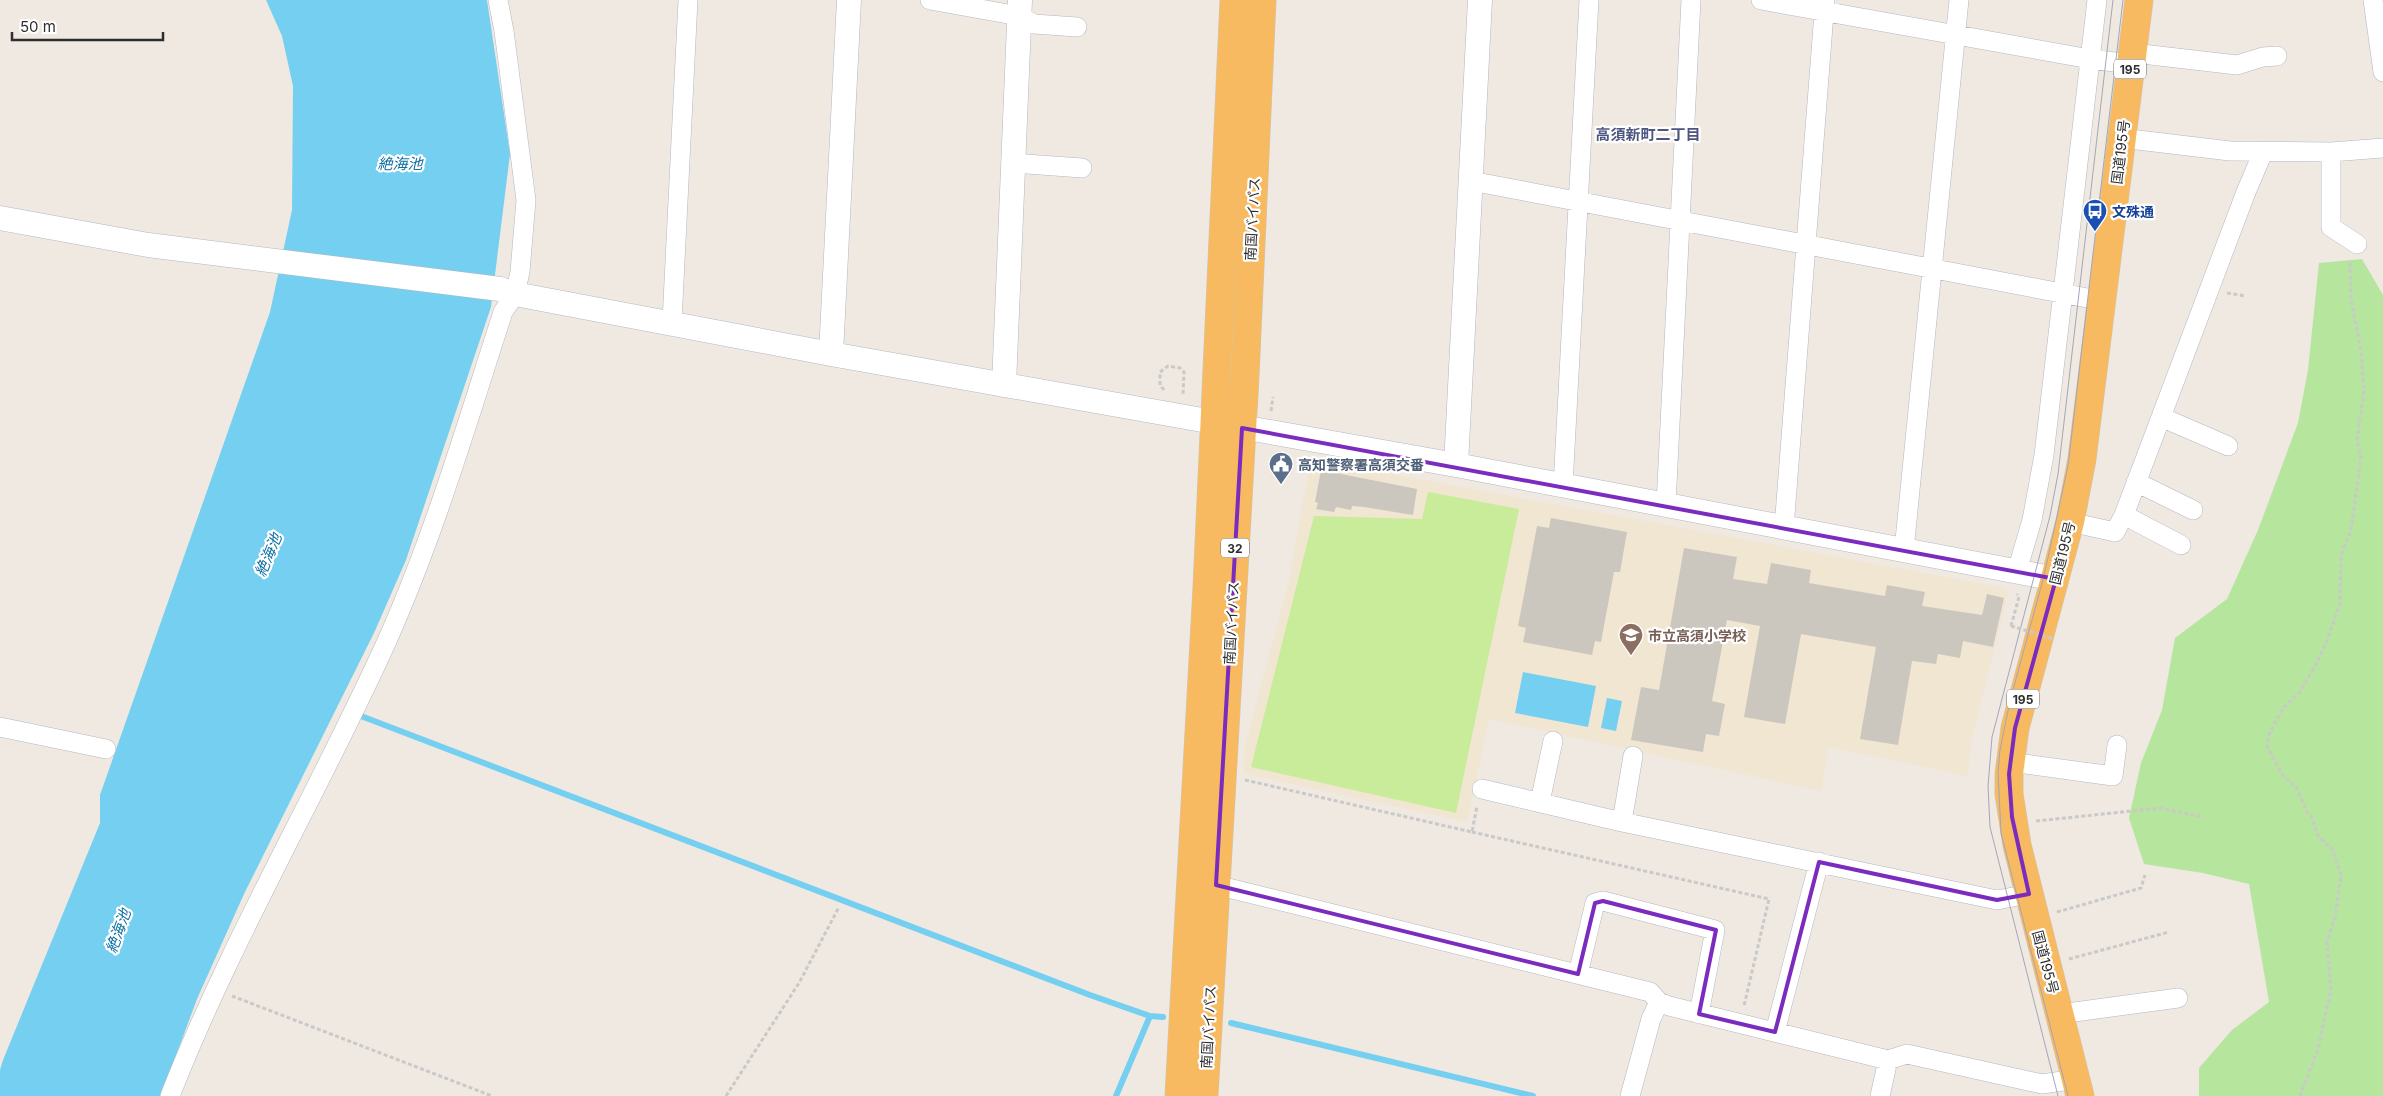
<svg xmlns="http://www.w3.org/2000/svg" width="2383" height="1096" font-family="Inter,'Noto Sans JP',sans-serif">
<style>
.education{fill:#f0e6d1}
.green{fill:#b6e59e}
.pitch{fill:#c9ec9a}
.water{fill:#75cff0}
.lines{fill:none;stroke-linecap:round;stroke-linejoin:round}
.stream{stroke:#75cff0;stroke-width:6}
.building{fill:#cbc7bf}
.minor-casing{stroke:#b4b7c1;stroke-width:20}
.tertiary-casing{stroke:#b4b7c1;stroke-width:25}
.trunk-casing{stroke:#c9c9c9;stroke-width:29}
.path{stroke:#c9c9c9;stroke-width:3;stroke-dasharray:4 2.5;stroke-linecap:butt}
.minor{stroke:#fff;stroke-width:19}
.tertiary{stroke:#fff;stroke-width:24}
.trunk{stroke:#f8ba60;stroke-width:28}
.tram{stroke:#a3a6b8;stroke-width:1}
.path-bridge{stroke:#c9c9c9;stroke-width:3;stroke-dasharray:4 2.5;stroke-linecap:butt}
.marked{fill:none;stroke:#7b2cbf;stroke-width:4;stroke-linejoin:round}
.labels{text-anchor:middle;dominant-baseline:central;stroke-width:4.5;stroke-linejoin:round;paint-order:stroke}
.shield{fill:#fff;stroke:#6d6d6d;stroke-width:1}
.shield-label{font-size:12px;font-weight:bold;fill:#2e2e2e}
.street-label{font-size:14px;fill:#2e2e2e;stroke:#fff}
.transit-label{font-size:14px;font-weight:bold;fill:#164399;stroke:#fff;text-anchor:start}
.service-label{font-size:14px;font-weight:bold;fill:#4e5e75;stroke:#fff;text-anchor:start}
.education-label{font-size:14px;font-weight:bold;fill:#785e54;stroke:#fff;text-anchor:start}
.neighbourhood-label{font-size:15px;font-weight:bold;fill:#4d5680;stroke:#fff}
.water-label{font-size:15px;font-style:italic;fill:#0d6fa3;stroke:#fff}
</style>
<rect width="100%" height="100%" fill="#efe9e1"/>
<path class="education" d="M1311,459L2004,588L2008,593L1970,747L1968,776L1829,747L1821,791L1489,719L1467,822L1243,773L1245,746L1288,584Z"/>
<path class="green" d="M2362,259L2383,295V1096H2199V1068L2232,1030L2269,1002L2249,884L2203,873L2144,864L2129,818L2141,763L2162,710L2175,638L2227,599L2258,530L2298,423L2308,370L2319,263Z"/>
<path class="pitch" d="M1428,492L1519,509L1456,813L1251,767L1314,516L1422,519Z"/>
<path class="water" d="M266,0H487L510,154L491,307L406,560L374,633L244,894L197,999L161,1096H0V1070L3,1060L100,823V795L270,312L292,210L293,86L282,36Z
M1523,672L1596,686L1588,727L1515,713Z
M1607,698L1622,701L1616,731L1601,728Z"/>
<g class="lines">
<path class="stream" d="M361,716L1090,995L1150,1016L1163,1017
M1231,1023L1533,1096
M1116,1096L1150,1016"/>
</g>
<path class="building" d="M1321,470L1417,489L1413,515L1364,507L1352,506L1351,510L1336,507L1334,512L1316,509L1318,503L1315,502Z
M1551,518L1627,532L1620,572H1614L1601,642L1595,641L1592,655L1523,642L1526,628L1518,626L1537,526L1549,528Z
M1684,548L1737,557L1733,579L1767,584L1771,563L1811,570L1809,583L1885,596L1887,585L1925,592L1922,606L1982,615L1987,594L2004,598L1993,647L1963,641L1960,658L1938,654L1936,664L1912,661L1898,745L1860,739L1876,647L1801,634L1785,724L1744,717L1760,626L1727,620L1712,701L1725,704L1719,736L1706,734L1703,752L1631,740L1641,687L1659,690Z"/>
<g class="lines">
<defs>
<path id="minor" d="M930,0L1019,16L1034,24L1077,27
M1761,0L2090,59L2131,64L2142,54L2237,65L2263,57L2277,56
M2373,0L2383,72
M2121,138L2230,151L2331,152L2383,148
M2331,152V227L2357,244
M1013,163L1082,168
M1471,181L2103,301
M672,322L688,0
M2161,417L2228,446
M2136,482L2193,510
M1563,486L1589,0
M1666,505L1691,0
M2124,515L2181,545
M2070,522L2115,532L2124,515L2246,192L2263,152
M1784,528L1825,0
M1904,550L1959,0
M2017,571L2032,520L2044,455L2097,0
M0,727L106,749
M2010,762L2113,776L2117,745
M1482,789L1622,822L1997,900L2029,894
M1540,802L1553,741
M1622,822L1633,756
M1216,885L1650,992L1659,1002L1669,1006L1888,1060L1907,1054L2042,1084L2076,1079
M1578,974L1595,903L1603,901L1715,930L1699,1014
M2060,1014L2178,998
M1775,1032L1819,862
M170,1096C231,940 317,795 386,643C434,536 467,423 503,312L515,294L520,272L526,200L504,31L498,0
M1630,1096L1651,1019L1659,1002
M1880,1096L1888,1060"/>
<path id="tertiary" d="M0,218L148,245L500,289L515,294L831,354L1456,465L2056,579
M831,354L849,0
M1004,385L1020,0
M1456,465L1480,0"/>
<path id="trunk" d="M1179,1096L1207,587L1234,0
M1204,1096L1245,377L1262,0
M2080,1096L2017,845L2009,794V774L2015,728L2070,522L2082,459L2139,0"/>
</defs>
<use href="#minor" class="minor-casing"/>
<use href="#tertiary" class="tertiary-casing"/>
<use href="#trunk" class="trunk-casing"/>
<path class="path" d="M2227,293L2246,296
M1164,390L1160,385V372L1168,366L1180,368L1184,372L1183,395
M1271,411L1273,397
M2011,626L2019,597L2017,594
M1245,780L1472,832L1477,806
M2036,821L2161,808L2202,817
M1472,832L1769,899L1744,1006
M2057,912L2141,888L2145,875
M2069,959L2169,932
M232,996L492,1096
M726,1096L799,983L839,907
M2300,1096L2318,1049L2331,990L2327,941L2335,918L2341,875L2332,849L2318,836L2312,817L2308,814L2296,787L2284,777L2267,747L2270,732L2283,708L2299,693L2315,666L2326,643L2340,604L2341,555L2351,530L2361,457L2357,440L2364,392L2361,352L2351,299L2350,261"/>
<use href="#minor" class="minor"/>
<use href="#tertiary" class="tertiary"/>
<use href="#trunk" class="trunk"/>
<path class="tram" d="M2058,1096L1990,827L1988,786L1992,737L2050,516L2058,474L2113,0
M2068,1096L2001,833L1998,772L2000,750L2010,701L2044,576L2068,466L2123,0"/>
<path class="path-bridge" d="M2011,626L2054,639"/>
</g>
<path class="marked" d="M1242,428L2056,579L2015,728L2009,774L2012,817L2029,894L1997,900L1819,862L1775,1032L1699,1014L1716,930L1603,901L1595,903L1578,974L1216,885Z"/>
<defs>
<symbol id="bus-pin" viewBox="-11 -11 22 30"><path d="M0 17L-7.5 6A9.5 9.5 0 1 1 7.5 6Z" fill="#1a4fb4" stroke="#fff"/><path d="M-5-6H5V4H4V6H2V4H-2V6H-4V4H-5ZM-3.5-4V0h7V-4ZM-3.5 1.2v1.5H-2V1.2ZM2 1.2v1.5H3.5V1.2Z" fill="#fff"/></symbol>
<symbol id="civic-pin" viewBox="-11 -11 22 30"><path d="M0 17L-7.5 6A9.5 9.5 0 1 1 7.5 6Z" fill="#5c6f8a" stroke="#fff"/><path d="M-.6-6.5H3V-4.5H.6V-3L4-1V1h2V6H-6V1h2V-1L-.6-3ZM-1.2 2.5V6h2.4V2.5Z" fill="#fff"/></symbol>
<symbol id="school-pin" viewBox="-11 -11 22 30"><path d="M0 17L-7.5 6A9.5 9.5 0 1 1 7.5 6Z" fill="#8d6e63" stroke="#fff"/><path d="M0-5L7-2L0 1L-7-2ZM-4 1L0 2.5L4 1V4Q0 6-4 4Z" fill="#fff"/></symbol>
</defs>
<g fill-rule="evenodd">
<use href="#bus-pin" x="2081" y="197" width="28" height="38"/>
<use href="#civic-pin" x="1267" y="450" width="28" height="38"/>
<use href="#school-pin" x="1617" y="621" width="28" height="38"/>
</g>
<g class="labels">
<g class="shield">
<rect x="2114" y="59.5" width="32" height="19" rx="4"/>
<rect x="1221" y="538.5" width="28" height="19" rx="4"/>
<rect x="2007" y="689.5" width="32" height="19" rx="4"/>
</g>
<g class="shield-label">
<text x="2130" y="69">195</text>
<text x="1235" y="548">32</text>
<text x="2023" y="699">195</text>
</g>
<g class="street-label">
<text transform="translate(2120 152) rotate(-83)">国道195号</text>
<text transform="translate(1252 219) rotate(-87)">南国バイパス</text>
<text transform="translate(2062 553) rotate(-76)">国道195号</text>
<text transform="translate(1231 623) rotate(-87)">南国バイパス</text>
<text transform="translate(2046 962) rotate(75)">国道195号</text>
<text transform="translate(1208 1027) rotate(-87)">南国バイパス</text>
</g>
<g class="transit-label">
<text x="2112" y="211">文殊通</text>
</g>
<g class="service-label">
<text x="1298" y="464">高知警察署高須交番</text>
</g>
<g class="education-label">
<text x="1648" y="635">市立高須小学校</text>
</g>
<g class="neighbourhood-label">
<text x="1648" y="134">高須新町二丁目</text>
</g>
<g class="water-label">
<text x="400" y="163">絶海池</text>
<text transform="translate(268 555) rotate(-67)">絶海池</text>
<text transform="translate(118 931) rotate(-70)">絶海池</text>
</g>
</g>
<path d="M12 32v8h151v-8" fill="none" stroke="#2e2e2e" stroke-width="2.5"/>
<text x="20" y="32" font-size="15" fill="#2e2e2e" stroke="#ffffff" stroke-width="4" paint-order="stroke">50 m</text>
</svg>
